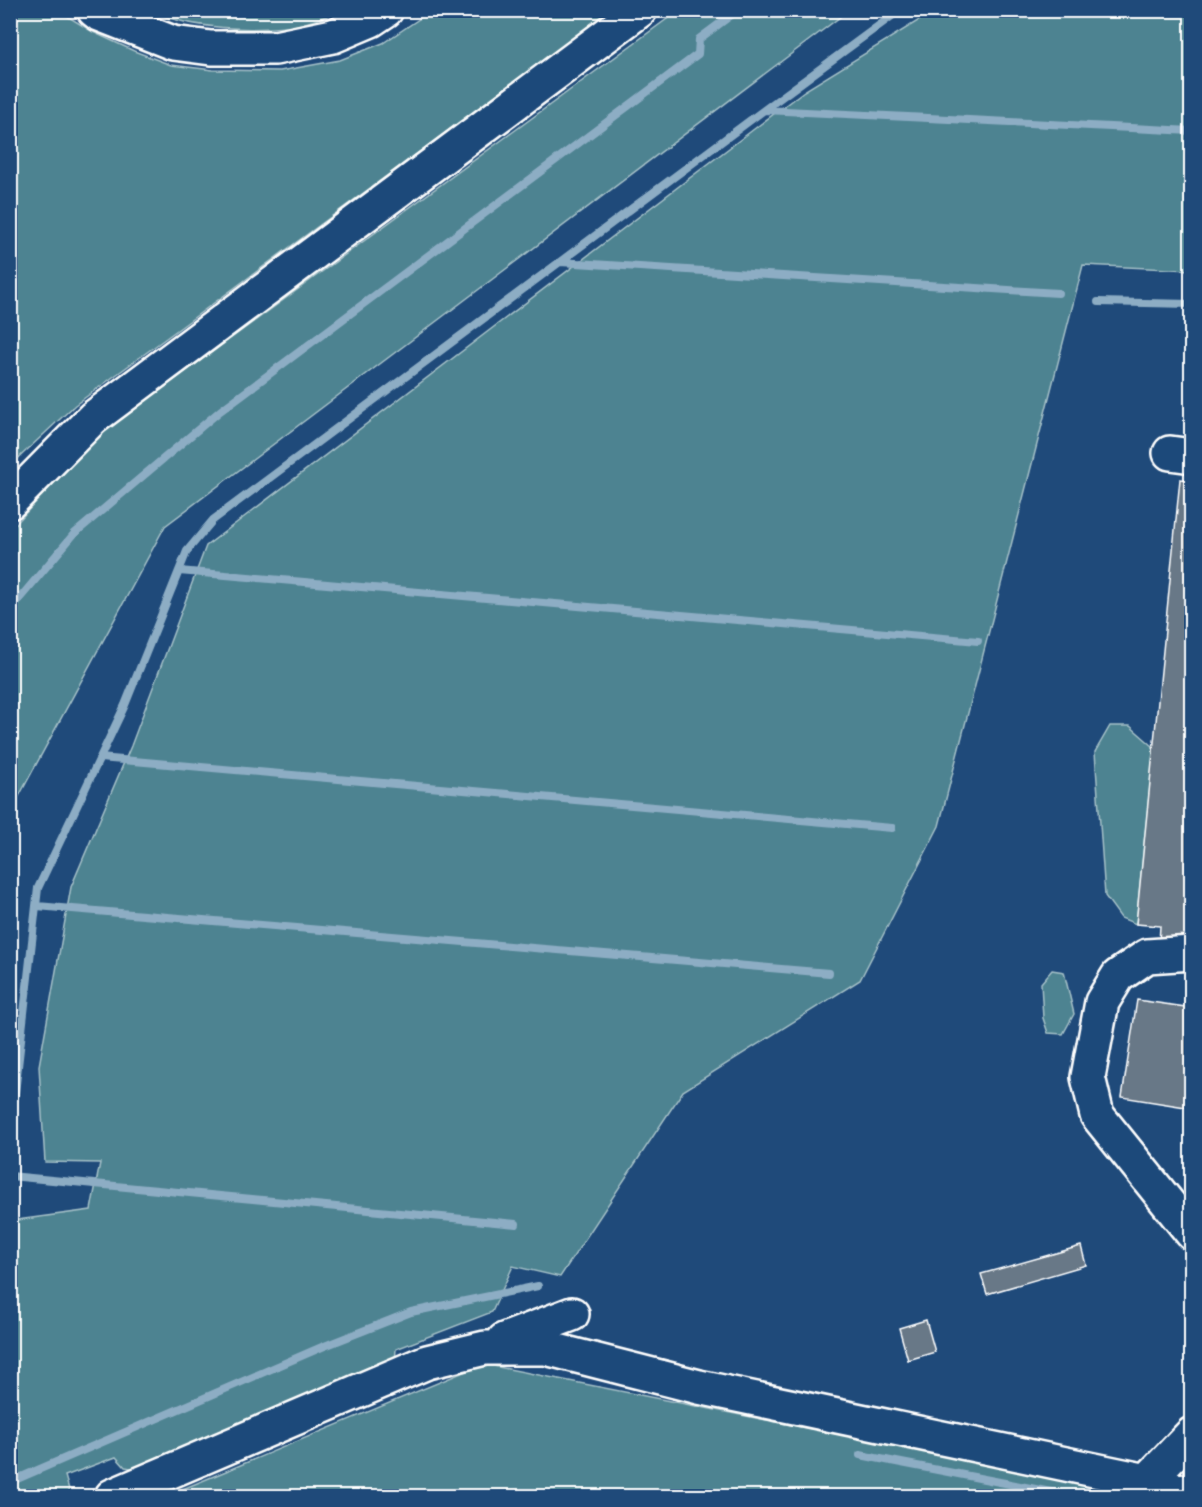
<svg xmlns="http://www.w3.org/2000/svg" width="1202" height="1507" font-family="Caveat,sans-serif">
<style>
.green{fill:#4e8391;stroke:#a6c1c8;stroke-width:1.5}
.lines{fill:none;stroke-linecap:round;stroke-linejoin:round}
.stream{stroke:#8dadc4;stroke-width:8}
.building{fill:#687887;stroke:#fff;stroke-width:1.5}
.minor-casing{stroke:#fff;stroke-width:38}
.major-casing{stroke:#fff;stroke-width:38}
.minor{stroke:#1f4a7a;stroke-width:33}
.major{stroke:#1f4a7a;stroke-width:33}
</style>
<rect width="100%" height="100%" fill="#1f4a7a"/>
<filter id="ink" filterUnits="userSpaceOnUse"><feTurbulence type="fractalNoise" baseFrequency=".0167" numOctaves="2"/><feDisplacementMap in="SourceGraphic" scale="12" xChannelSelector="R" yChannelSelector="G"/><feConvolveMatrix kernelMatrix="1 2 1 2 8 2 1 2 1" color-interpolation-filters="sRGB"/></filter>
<g filter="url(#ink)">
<path class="green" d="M11,10L59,11L93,32L134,51L171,65L213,70L280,71L340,60L383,43L431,11H611L75,405L11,465Z
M149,11H340C324,17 304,25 287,27C241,31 191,28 149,11Z
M678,11H848L165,526L11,811V529L96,437Z
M934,11H1191V270L1083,265L939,826L860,980L683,1091L560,1277L513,1266L492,1312L396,1349L395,1363L143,1470L125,1467L116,1457L65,1476L70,1493L68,1496H11L10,1221L91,1210L100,1163L45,1162L39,1066L71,887L131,746L206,546L804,91Z
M1110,726H1130L1154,747L1136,924L1121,918L1105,896L1095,752Z
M1052,970L1064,972L1074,1014L1063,1034L1048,1033L1043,1018L1041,983Z
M483,1364L1140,1494L1144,1496H166Z"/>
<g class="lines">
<path class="stream" d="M765,110L1192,131
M560,262L1058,293
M1098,302L1192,304
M179,571L978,641
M10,612L14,605L74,534L220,411L698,54L699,39L738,10
M100,758L892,828
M37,906L829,973
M10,1138L38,888L125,705L187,551L213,520L764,110L900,10
M10,1176L516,1224
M860,1455L1072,1496
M10,1482L322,1347L411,1312L538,1286"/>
</g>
<path class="building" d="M1180,479L1192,480V929H1189L1187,946L1159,943L1160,926L1136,924Z
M1137,1000L1192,1008V1108L1122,1097Z
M1081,1246L1086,1265L987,1294L981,1274Z
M926,1320L935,1352L908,1360L899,1328Z"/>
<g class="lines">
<defs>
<path id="minor" d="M1170,453L1192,456
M1192,953L1147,956L1118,976L1102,1002L1088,1077L1097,1115L1192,1233
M504,1340L572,1314
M1147,1481L1192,1434
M112,1496L427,1362L485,1348H546L699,1387L1147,1481L1192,1495"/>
<path id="major" d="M94,10L99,14L173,43L211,48H275L333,36L371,20L386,10
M10,502L93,418L640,10"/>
</defs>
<use href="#minor" class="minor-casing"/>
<use href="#major" class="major-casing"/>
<use href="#minor" class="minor"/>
<use href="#major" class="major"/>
</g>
</g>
<rect width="1202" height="1507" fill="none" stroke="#1f4a7a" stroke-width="36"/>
<rect x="18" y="18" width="1166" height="1471" fill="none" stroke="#fff" stroke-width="2" filter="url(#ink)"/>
</svg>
